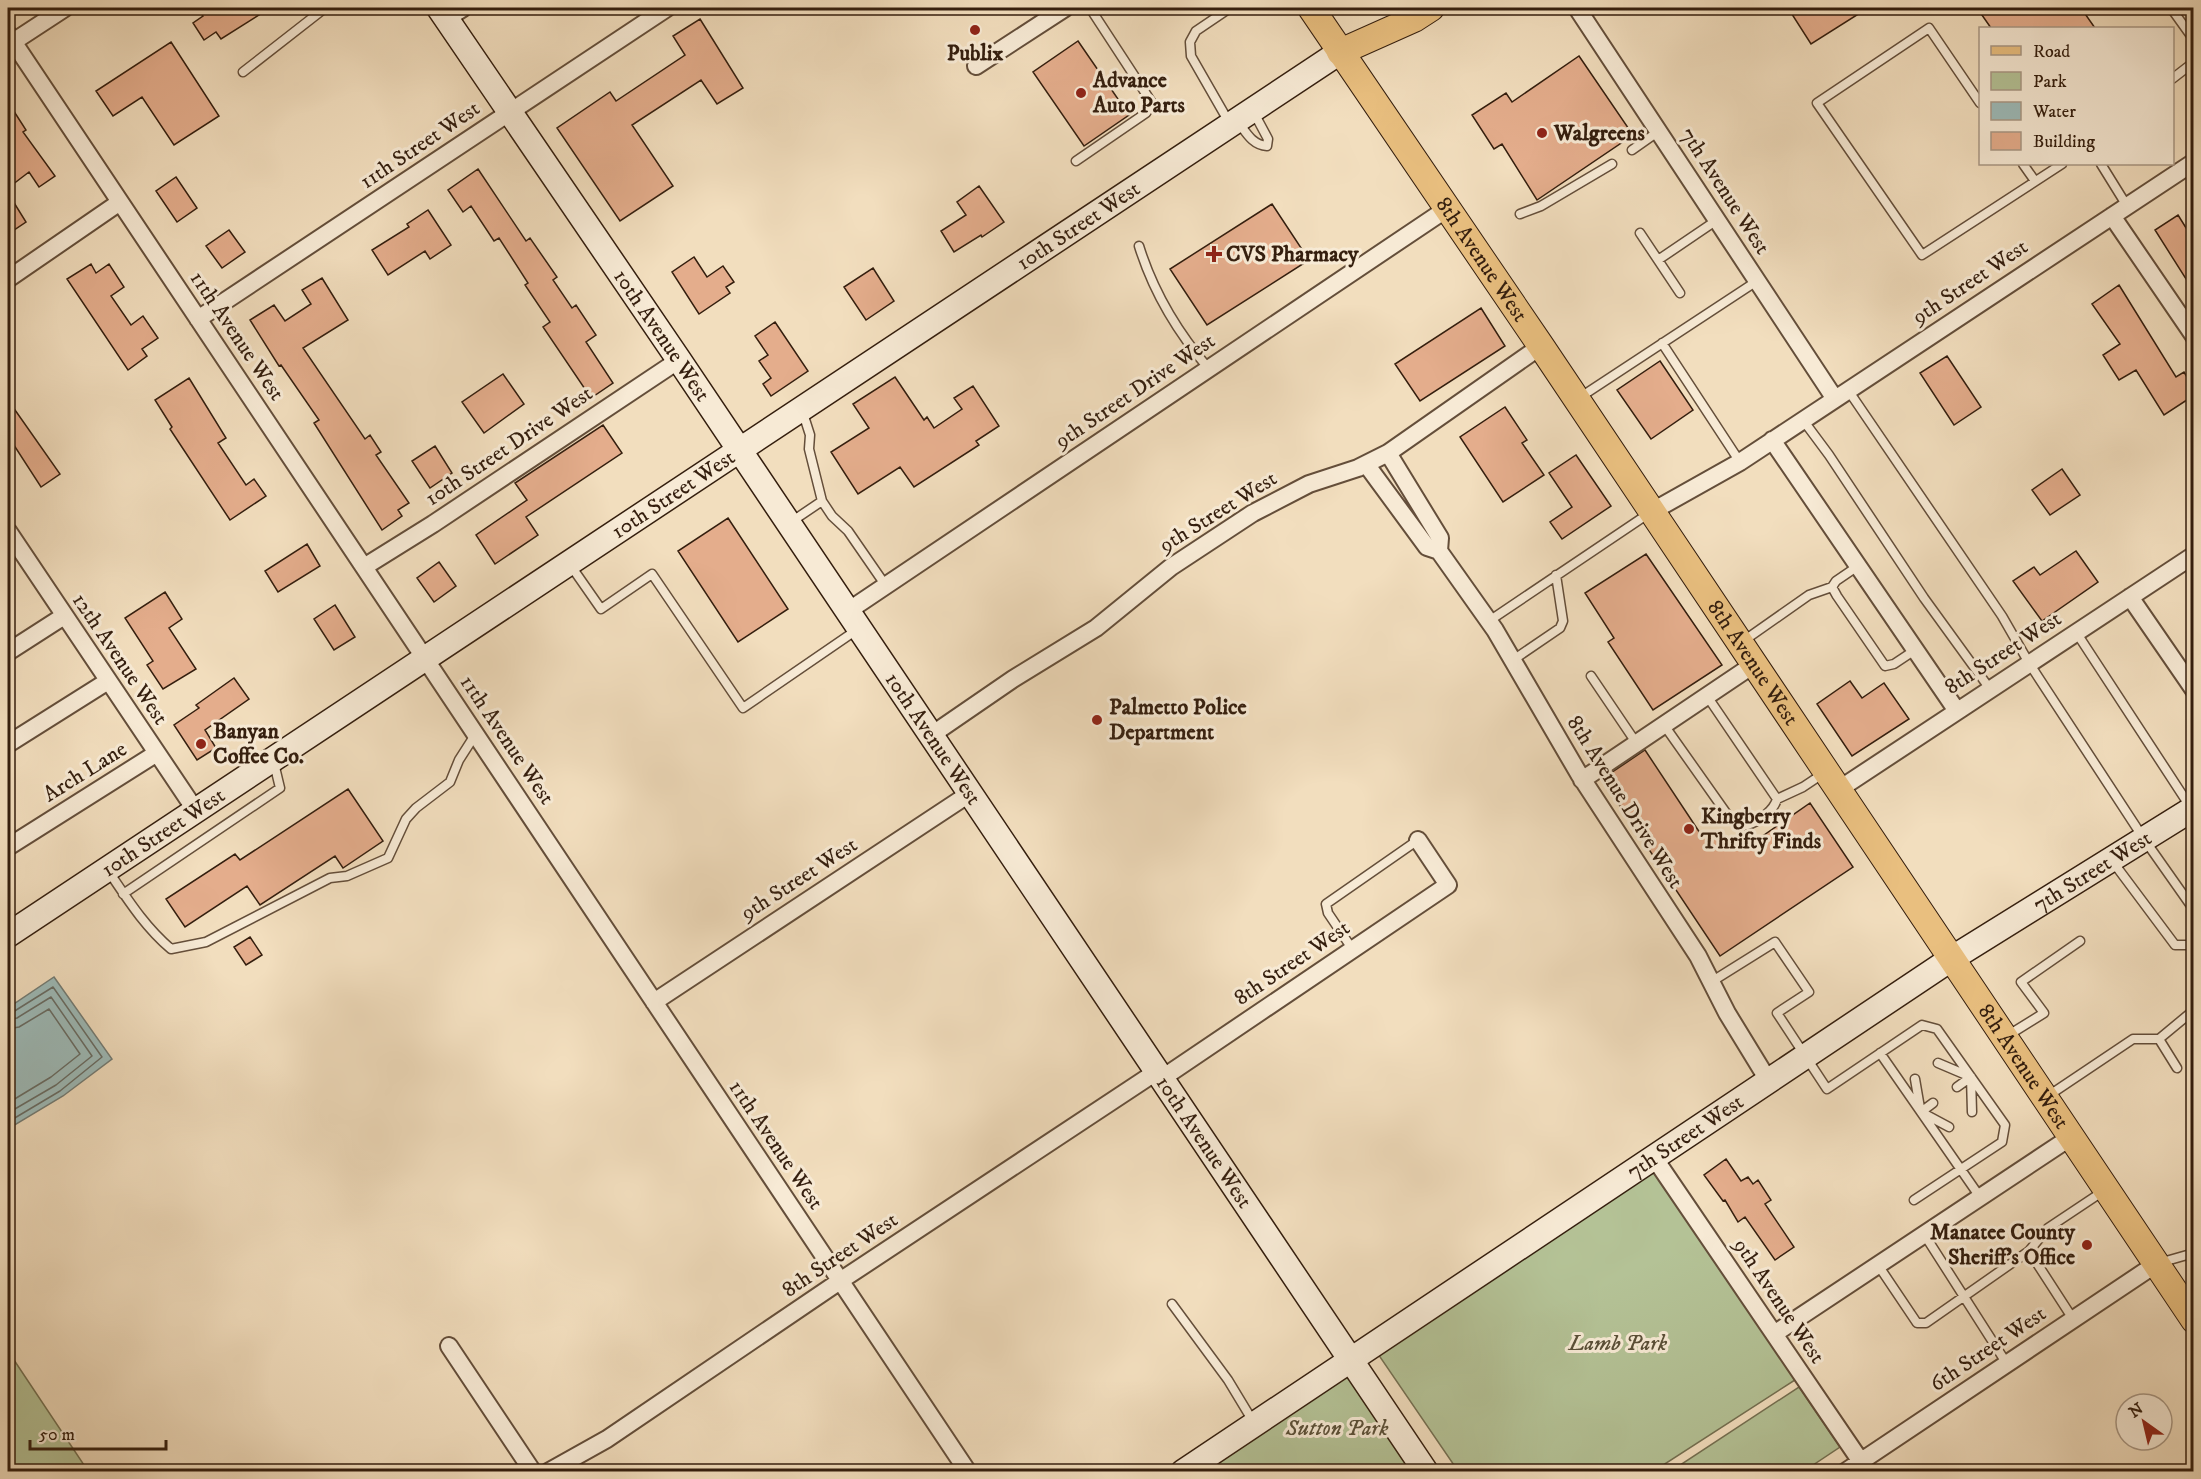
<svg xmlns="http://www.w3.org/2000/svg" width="2201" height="1479" font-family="'IM FELL DW Pica',serif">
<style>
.green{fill:#b4c296;stroke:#747052;stroke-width:1.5}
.water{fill:#9dbbb9;stroke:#737c75;stroke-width:1.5}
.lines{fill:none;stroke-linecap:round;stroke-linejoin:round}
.shore{stroke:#686c64;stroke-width:1.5}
.building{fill:#e4ad8c;stroke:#341e0e;stroke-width:1.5}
.lane-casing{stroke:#644e3a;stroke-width:11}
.street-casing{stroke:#644e3a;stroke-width:20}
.secondary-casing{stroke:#341e0e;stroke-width:27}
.primary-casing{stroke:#341e0e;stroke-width:28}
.lane{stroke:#f7ead5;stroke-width:8}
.street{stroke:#f7ead5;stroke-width:16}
.secondary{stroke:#f7ead5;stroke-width:24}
.primary{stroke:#e9bf7f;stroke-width:26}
.poi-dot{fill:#8f2418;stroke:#f7ead5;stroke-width:2}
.labels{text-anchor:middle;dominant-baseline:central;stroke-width:6;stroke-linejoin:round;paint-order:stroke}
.poi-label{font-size:22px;font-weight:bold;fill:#341e0e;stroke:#f7ead5;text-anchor:start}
.street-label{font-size:22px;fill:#341e0e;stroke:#f7ead5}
.park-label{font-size:22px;font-style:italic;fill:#5a4f37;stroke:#f7ead5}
</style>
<rect width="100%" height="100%" fill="#f2debe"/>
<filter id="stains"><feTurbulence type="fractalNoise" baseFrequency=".00333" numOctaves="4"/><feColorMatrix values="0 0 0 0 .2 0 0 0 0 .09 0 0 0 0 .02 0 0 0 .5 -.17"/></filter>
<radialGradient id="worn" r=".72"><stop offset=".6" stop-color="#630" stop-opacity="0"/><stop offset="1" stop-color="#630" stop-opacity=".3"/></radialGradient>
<path class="green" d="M1653,1164L1795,1380L1654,1471H1458L1378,1354Z
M8,1351L88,1471H8Z
M1349,1368L1419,1472H1196Z
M1799,1387L1840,1447L1804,1471H1671Z"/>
<path class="water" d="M54,977L112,1059L63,1096L8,1129V1008Z"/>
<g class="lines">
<path class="shore" d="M8,1013L13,1012L53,987L102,1057L60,1091L8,1122
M8,1020L17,1018L51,997L92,1056L56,1085L8,1113
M8,1029L19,1027L49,1009L80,1054L51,1077L8,1103"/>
</g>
<path class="building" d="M198,8H270L221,39L216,32L204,40L193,23L203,16Z
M1788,8H1868L1811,44Z
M1977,8H2081L2095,28H1991Z
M700,19L743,88L717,104L701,80L632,125L673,186L620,221L557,128L610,92L616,101L685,55L673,36Z
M1078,41L1129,115L1084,146L1033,72Z
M171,42L219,116L174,145L142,97L113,116L96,91Z
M1579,56L1633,135L1537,200L1502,144L1494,149L1472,115L1506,93L1512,102Z
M8,102L26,130L23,132L55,176L39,187L29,172L8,188Z
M478,169L526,241L530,238L557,277L553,280L572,308L576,305L596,335L586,342L613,383L591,398L543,327L550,322L525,285L528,283L499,238L494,241L471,206L463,212L448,190Z
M176,177L197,208L177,222L156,191Z
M979,186L1004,222L982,237L981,235L954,252L941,231L966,215L957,202Z
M8,193L26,222L8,234Z
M1272,204L1309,260L1207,325L1170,269Z
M428,210L451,245L430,259L425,251L388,275L372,250L409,227L407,224Z
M2178,215L2193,239V290L2155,230Z
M229,230L245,252L222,268L206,246Z
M694,257L707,277L723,266L734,282L726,287L730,293L699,314L672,272Z
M91,264L96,273L109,264L124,287L111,296L131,325L143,316L158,338L142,349L147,356L128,370L67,279Z
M873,268L894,301L866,320L844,287Z
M322,278L348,320L303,348L365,439L370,435L381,452L376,455L409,503L398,510L402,516L382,530L314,423L319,420L281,365L279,366L250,320L274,305L285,321L311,304L302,290Z
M2119,285L2176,377L2184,372L2193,387V396L2164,415L2136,370L2119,380L2103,355L2120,344L2092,304Z
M1481,308L1505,346L1420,401L1395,364Z
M775,322L808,371L771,396L763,384L771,378L759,361L768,355L755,336Z
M1947,356L1981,407L1954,425L1920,373Z
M1660,361L1693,410L1651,439L1617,390Z
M503,374L524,404L484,433L462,402Z
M895,377L924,420L927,417L934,428L962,409L954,398L973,386L999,426L976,441L979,445L914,487L900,467L858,494L831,452L869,428L853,404Z
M189,378L226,438L218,443L246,485L254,479L266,496L230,520L170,429L172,427L155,400Z
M8,400L60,474L41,487L8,436Z
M1505,407L1527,440L1522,443L1544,475L1503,502L1460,437Z
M603,425L622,453L526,517L538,535L495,564L476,535L527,500L515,483Z
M435,446L452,473L430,488L412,461Z
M1576,455L1611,506L1562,539L1550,522L1572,507L1549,473Z
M2062,469L2080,495L2050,515L2032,490Z
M728,518L788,609L738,642L678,551Z
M307,544L320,566L278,592L265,571Z
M2076,551L2098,582L2042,621L2013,581L2034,567L2040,575Z
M1646,554L1722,665L1653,710L1608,642L1614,638L1585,593Z
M439,562L456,586L434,602L417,578Z
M165,592L182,619L169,628L196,669L163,689L147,665L153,661L125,618Z
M335,605L355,637L334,650L314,619Z
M234,678L249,699L205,730L216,748L197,760L174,725L199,708L196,705Z
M1850,681L1862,698L1884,683L1909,719L1852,756L1817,704Z
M1645,750L1700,833L1751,844L1810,803L1853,867L1720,956L1602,779Z
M348,789L383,841L343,868L335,856L260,905L247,886L185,927L166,899L235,854L240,860Z
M250,937L262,955L246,965L234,947Z
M1726,1159L1741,1181L1748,1177L1753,1184L1758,1180L1771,1200L1765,1204L1794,1247L1775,1260L1745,1217L1738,1222L1725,1200L1723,1201L1704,1175Z"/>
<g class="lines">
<defs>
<path id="lane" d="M2171,8L2194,40
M243,72L325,8
M2172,79L2194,62
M1980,103L1929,28L1817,103L1922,255L2062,164
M1239,123C1247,134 1253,145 1267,146L1268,139L1253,111
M1230,124L1191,56L1190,42L1196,31L1230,8
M1632,150L1659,131
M1076,161L1146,113L1152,103L1090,8
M2023,164L2035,181
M2101,164L2127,206
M1520,214L1541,206L1612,164
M1640,233L1680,293
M1139,246C1153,291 1178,333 1209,369
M1658,260L1717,220
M1662,343L1740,462
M1848,390L2002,616L2029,663L2144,839L2194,910
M1579,398L1757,281
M1803,420L1829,455L1924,598L1990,689
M822,501L832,516L848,531L886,586
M791,522L822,501L809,449L810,435L802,410
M571,566L601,609L652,574L743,708L858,629
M1858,566L1836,581L1832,587L1837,596L1885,666L1894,664L1915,650
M1489,621L1651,512
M2076,632L2191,808
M1742,642L1809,595L1832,587
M1513,660L1560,628L1563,621L1556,575
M1591,676L1637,744
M1664,725L1729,817C1734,821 1740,826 1747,825C1759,822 1774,810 1777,799L1707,696
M1777,799L1803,787L1824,773
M2113,862L2175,945H2194
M109,872C128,900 145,927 171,949L206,942L330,878L347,876L388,858L406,819L416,808L450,782L459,760L475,735
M123,894L280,788L274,763
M1353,950L1328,913L1326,904L1418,840
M1711,982L1775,942L1809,992L1777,1013L1827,1089L1922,1025L1937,1029L2005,1125L2002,1142L1914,1200
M2007,1036L2044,1013L2021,982L2080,941
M2159,1039L2194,1010
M1880,1053L1980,1197
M1938,1063L1971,1077L1957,1087
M1971,1077L1972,1112
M1915,1079L1920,1108
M2048,1096L2133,1039H2159L2177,1068
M1933,1103L1921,1112L1949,1127
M1924,1234L2007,1364
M2029,1251L2048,1228L2105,1190
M2159,1263L2194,1253
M1878,1265L1917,1323H1926L2029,1251L2073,1319
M1172,1304L1228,1380L1254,1423"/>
<path id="street" d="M1577,8L1835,399
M446,19L463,8
M8,34L968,1472
M13,42L65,8
M976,66L1065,8
M2112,216L2194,336
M8,279L120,202
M198,319L667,8
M1772,440L1957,711
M1388,453L1440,538L1439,551L1495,630L1579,774L1698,956L1727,1013L1768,1080
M1366,464L1427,547L1439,551
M1651,512L1740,462L2194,162
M8,531L196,811
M364,567L433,524L679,360
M2130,597L2194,690
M848,611L1448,208
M8,652L64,616
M930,736L1013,679L1096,628L1171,567L1253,513L1309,484L1358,468L1388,453L1541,346
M8,744L108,681
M1582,780L1753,665
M1838,790L2194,555
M8,847L157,753
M654,1002L969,794
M1161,1079L1448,885L1418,840
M1653,1156L1868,1472
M1774,1334L2071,1137
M449,1346L533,1472
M548,1472L607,1439L840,1281L1156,1072
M1845,1472L2156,1264"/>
<g id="secondary">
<path id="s1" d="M439,8L679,360L1426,1472"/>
<path id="s2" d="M8,935L1340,52"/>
<path id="s3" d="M1183,1472L1951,959L2194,808"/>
</g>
<g id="primary">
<path id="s4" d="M1311,8L1541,346L2194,1320"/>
<path d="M1340,52L1414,19L1431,8"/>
</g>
</defs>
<use href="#lane" class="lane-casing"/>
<use href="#street" class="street-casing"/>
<use href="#secondary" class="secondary-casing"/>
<use href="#primary" class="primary-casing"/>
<use href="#lane" class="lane"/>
<use href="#street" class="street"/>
<use href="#secondary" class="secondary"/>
<use href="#primary" class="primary"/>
</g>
<g class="poi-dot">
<circle cx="975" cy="30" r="6"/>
<circle cx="1081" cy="93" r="6"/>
<circle cx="1542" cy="133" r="6"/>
<path d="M1211 245h6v6h6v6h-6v6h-6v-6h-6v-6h6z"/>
<circle cx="1097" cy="720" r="6"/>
<circle cx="201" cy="744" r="6"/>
<circle cx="1689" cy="829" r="6"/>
<circle cx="2087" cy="1245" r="6"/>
</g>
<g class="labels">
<g class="poi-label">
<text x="975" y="53" text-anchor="middle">Publix</text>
<text x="1093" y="80">Advance<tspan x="1093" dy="25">Auto Parts</tspan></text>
<text x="1554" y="133">Walgreens</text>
<text x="1226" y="254">CVS Pharmacy</text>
<text x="1109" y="707">Palmetto Police<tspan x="1109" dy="25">Department</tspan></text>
<text x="213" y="731">Banyan<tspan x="213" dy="25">Coffee Co.</tspan></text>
<text x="1701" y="816">Kingberry<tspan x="1701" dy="25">Thrifty Finds</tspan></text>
<text x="2075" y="1232" text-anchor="end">Manatee County<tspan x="2075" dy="25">Sheriff's Office</tspan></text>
</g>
<g class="street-label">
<text transform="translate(420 145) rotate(-34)">11th Street West</text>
<text transform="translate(1725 191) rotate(57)">7th Avenue West</text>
<text stroke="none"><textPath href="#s2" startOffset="1284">10th Street West</textPath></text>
<text stroke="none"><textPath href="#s4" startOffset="304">8th Avenue West</textPath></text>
<text transform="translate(1970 282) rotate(-34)">9th Street West</text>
<text transform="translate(237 336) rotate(56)">11th Avenue West</text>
<text stroke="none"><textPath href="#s1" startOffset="396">10th Avenue West</textPath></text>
<text transform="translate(1135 391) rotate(-34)">9th Street Drive West</text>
<text transform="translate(509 446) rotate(-34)">10th Street Drive West</text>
<text stroke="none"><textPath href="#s2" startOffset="798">10th Street West</textPath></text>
<text transform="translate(1218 512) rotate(-32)">9th Street West</text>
<text transform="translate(2003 653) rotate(-33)">8th Street West</text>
<text transform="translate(120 659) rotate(56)">12th Avenue West</text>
<text stroke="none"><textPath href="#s4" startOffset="790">8th Avenue West</textPath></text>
<text stroke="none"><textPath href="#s1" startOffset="882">10th Avenue West</textPath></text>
<text transform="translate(507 740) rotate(56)">11th Avenue West</text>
<text transform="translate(85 772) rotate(-32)">Arch Lane</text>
<text transform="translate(1625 802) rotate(58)">8th Avenue Drive West</text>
<text stroke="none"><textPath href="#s2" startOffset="186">10th Street West</textPath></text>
<text stroke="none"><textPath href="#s3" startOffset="1090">7th Street West</textPath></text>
<text transform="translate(799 879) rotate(-33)">9th Street West</text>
<text transform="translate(1292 963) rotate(-34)">8th Street West</text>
<text stroke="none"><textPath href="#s4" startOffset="1276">8th Avenue West</textPath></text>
<text stroke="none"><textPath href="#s3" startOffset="604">7th Street West</textPath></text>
<text stroke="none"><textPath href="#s1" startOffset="1368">10th Avenue West</textPath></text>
<text transform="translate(776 1145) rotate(56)">11th Avenue West</text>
<text transform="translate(840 1255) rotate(-34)">8th Street West</text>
<text transform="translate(1779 1301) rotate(56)">9th Avenue West</text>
<text transform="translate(1988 1349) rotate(-34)">6th Street West</text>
</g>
<g class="park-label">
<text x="1618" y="1343">Lamb Park</text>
<text x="1337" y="1428">Sutton Park</text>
</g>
</g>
<rect width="2201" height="1479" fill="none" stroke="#f2debe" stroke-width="30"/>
<rect x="9" y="9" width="2183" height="1461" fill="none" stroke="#341e0e" stroke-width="3"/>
<rect x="15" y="15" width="2171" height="1449" fill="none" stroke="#341e0e" stroke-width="1.5"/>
<rect x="1979" y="27" width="195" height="138" fill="#f7ead5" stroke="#a99885" stroke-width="1.5"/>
<rect x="1991" y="46" width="30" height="9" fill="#e9bf7f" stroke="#a99885" stroke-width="1.5"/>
<text x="2033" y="57" font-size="18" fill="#341e0e">Road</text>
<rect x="1991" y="72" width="30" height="18" fill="#b4c296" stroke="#a99885" stroke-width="1.5"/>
<text x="2033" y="87" font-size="18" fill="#341e0e">Park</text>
<rect x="1991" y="102" width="30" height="18" fill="#9dbbb9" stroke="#a99885" stroke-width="1.5"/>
<text x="2033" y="117" font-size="18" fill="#341e0e">Water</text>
<rect x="1991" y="132" width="30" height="18" fill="#e4ad8c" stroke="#a99885" stroke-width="1.5"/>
<text x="2033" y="147" font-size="18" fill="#341e0e">Building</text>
<g transform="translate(2144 1422) rotate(326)"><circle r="28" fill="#f7ead5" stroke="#a99885" stroke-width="1.5"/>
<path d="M0-4.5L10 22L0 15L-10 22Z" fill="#8f2418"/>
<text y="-9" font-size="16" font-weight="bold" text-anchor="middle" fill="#341e0e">N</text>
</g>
<path d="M30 1440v9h136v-9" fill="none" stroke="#341e0e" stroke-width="3"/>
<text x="39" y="1440" font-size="18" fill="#341e0e" stroke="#f7ead5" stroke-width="4.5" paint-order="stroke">50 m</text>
<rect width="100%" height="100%" filter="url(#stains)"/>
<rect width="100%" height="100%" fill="url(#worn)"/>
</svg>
